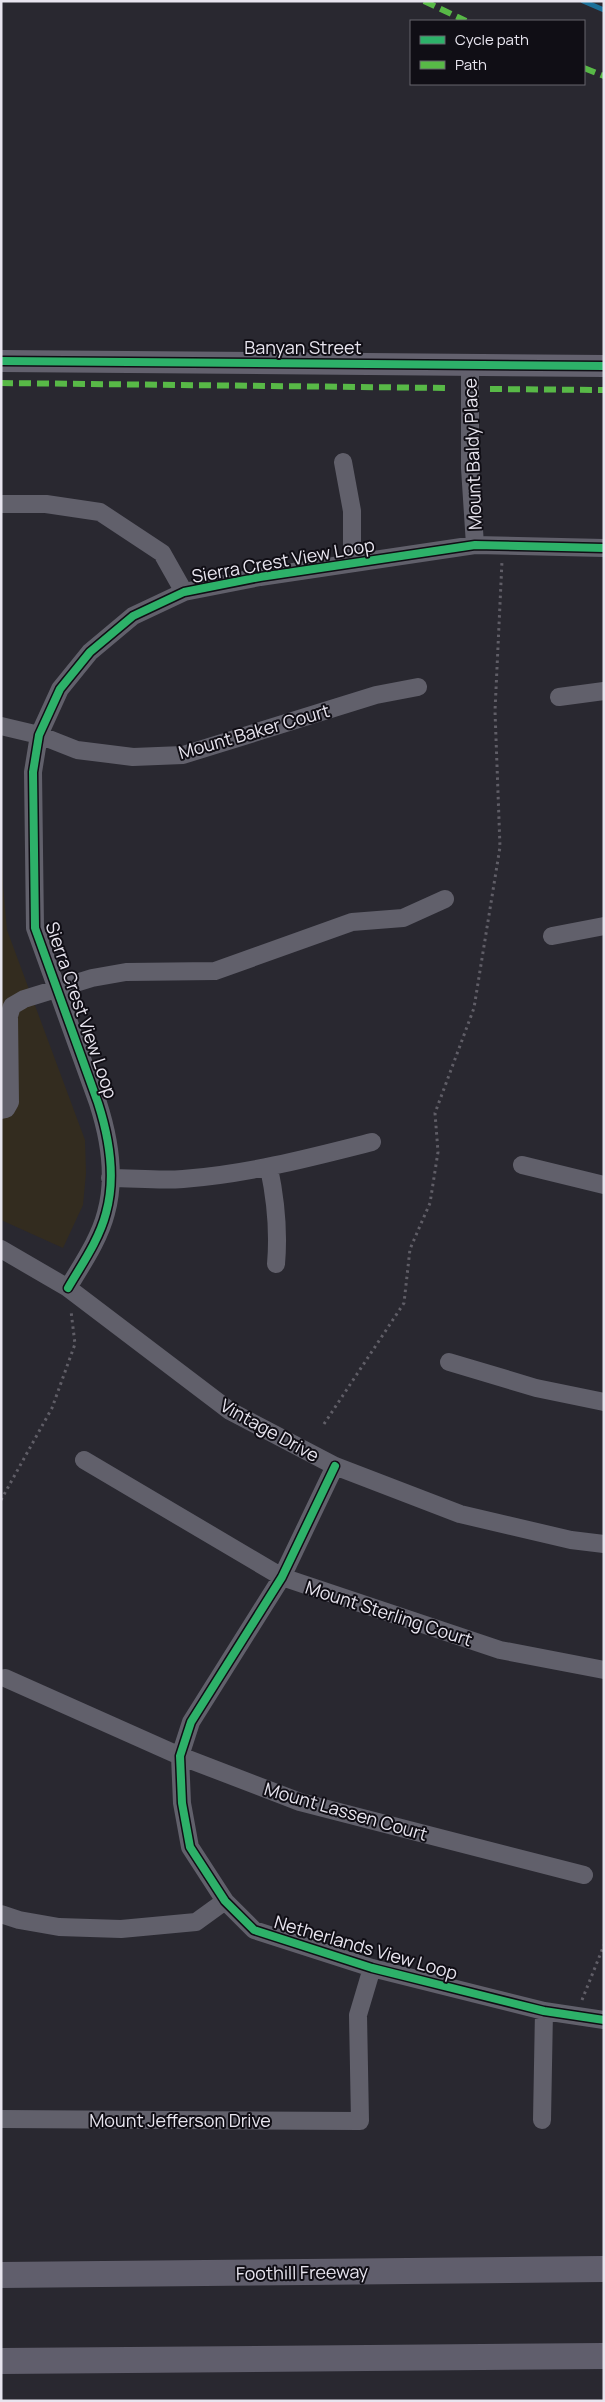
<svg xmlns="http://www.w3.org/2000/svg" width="605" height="2402" font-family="Manrope,sans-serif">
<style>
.education{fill:#332c1f}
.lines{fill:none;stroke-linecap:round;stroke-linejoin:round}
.stream{stroke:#1b7099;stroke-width:5}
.path{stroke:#605e67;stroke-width:3;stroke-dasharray:2.5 4;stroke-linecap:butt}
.minor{stroke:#61606b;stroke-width:18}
.major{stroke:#63616e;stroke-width:22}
.highway{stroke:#605e6c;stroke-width:26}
.quiet{stroke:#58b947;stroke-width:6;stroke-dasharray:12 6;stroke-linecap:butt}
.cycleway-casing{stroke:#100e15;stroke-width:11}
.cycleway{stroke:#2db169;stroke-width:8}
.labels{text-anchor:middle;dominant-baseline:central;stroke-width:4;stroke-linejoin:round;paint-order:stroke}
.street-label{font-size:18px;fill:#e8e5ef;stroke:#100e15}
</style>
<rect width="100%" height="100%" fill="#292830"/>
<path class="education" d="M1,822L3,886L7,930L85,1140L86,1173L83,1205L63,1248L1,1220Z"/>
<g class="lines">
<path class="stream" d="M583,1L604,10"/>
<path class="path" d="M324,1424L404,1303L410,1249L430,1203L438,1152L435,1113L474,1008L500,847L495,711L502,561
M1,1500L52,1408L75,1344L71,1311
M582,2000L604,1945"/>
<path class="minor" d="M470,363V468L475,545
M343,462L352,511V563
M1,504H46L100,512L162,553L184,592
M559,697L604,691
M1,726L39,735L77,750L133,757L183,755L376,695L418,687
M552,936L604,926
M1,1110L6,1109L10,1102L9,1016L12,1006L24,999L92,978L126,972L215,971L352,922L403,918L445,899
M522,1165L604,1185
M269,1168C276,1201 279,1230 276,1264
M110,1178C134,1178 159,1181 183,1179C248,1174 309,1158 372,1142
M1,1249L68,1288L230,1411L335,1466L460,1514L571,1540L604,1544
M68,1288C82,1264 99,1240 106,1213C116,1177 109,1137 98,1103L35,928L33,772L39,735L60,689L90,652L133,616L184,592L260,577L475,545L604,548
M449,1362L536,1388L604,1402
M84,1460L282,1577L500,1650L604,1670
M335,1466L282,1577L191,1722L180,1756L182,1803L190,1847L225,1901L254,1930L372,1968L544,2011L604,2020
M5,1678L180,1756L300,1802L584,1875
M1,1914L19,1920L59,1927L121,1929L196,1922L225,1901
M1,2119L360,2121L358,2015L372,1968
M542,2120L544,2011"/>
<path class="major" d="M1,361L604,366"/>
<path class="highway" d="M1,2275L604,2269
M1,2361L604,2356"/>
<path class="quiet" d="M424,1L466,21
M584,68L604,76
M1,383L448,388
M490,389L604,390"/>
<defs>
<path id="cycleway" d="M1,361L604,366
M68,1288C82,1264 99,1240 106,1213C116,1177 109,1137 98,1103L35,928L33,772L39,735L60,689L90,652L133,616L184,592L260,577L475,545L604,548
M335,1466L282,1577L191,1722L180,1756L182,1803L190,1847L225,1901L254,1930L372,1968L544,2011L604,2020"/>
</defs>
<use href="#cycleway" class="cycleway-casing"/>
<use href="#cycleway" class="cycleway"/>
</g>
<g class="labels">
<g class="street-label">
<text x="303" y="347">Banyan Street</text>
<text transform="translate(472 454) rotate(-92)">Mount Baldy Place</text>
<text transform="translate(283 560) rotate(-10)">Sierra Crest View Loop</text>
<text transform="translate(254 731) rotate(-16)">Mount Baker Court</text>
<text transform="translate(82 1010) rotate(71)">Sierra Crest View Loop</text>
<text transform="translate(270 1430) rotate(29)">Vintage Drive</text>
<text transform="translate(389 1613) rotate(18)">Mount Sterling Court</text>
<text transform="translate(346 1811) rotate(16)">Mount Lassen Court</text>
<text transform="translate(366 1947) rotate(16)">Netherlands View Loop</text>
<text x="180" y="2120">Mount Jefferson Drive</text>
<text transform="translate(302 2272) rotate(-1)">Foothill Freeway</text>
</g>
</g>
<rect width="605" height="2402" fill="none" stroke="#e8e5ef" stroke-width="5"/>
<rect x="410" y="20" width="175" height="65" fill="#100e15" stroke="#66646c"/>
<rect x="420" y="36" width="25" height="8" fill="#2db169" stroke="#66646c"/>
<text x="455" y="45" font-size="15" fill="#e8e5ef">Cycle path</text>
<rect x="420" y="61" width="25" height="8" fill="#58b947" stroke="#66646c"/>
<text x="455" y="70" font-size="15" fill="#e8e5ef">Path</text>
</svg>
